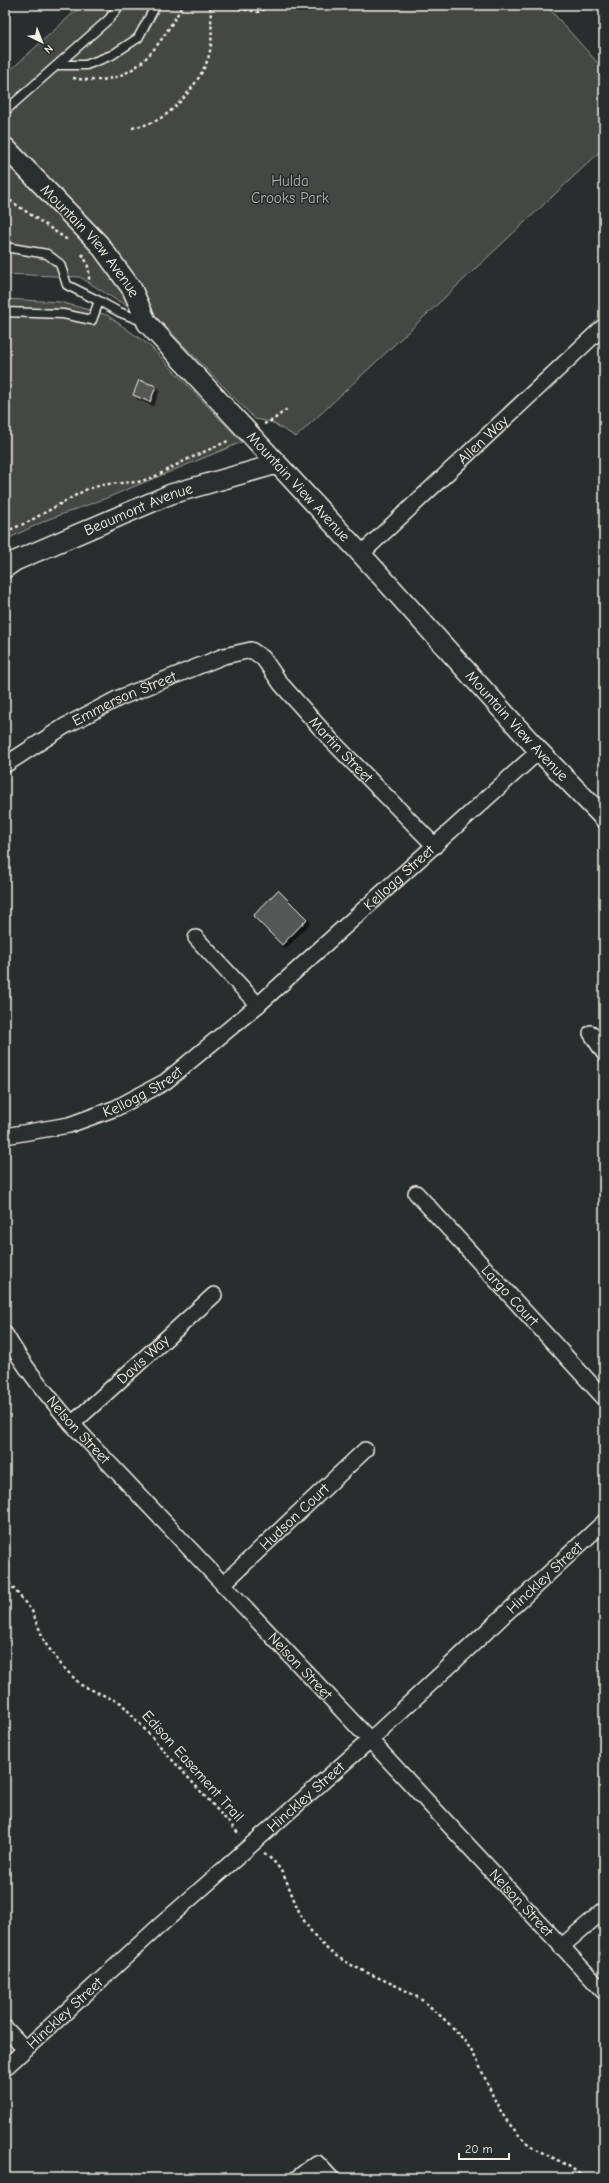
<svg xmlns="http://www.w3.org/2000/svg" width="609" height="2183" font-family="'Comic Neue',sans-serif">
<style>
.green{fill:#444645;stroke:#9c9c96}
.building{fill:#555756;stroke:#f4f1e8;filter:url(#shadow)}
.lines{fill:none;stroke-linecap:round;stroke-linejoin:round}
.service-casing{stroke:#f4f1e8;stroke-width:11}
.minor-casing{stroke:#f4f1e8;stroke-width:18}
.tertiary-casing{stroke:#f4f1e8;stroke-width:22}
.path{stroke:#f4f1e8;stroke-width:2.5;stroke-dasharray:3 3;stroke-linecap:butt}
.service{stroke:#2a2d2e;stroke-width:8}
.minor{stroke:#2a2d2e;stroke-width:15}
.tertiary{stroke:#2a2d2e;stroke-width:19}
.labels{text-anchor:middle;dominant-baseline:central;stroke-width:3;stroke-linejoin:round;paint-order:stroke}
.park-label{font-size:15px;fill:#b6b5af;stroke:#2a2d2e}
.street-label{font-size:15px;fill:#f4f1e8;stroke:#2a2d2e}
</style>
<defs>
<filter id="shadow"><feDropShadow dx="3.5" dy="3.5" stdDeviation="0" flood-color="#0009"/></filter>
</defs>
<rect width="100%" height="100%" fill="#2a2d2e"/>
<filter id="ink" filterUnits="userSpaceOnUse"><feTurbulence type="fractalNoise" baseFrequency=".025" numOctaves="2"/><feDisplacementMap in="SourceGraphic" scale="8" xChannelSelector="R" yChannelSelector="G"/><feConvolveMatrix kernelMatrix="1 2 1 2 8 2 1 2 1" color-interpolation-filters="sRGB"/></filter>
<g filter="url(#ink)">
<path class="green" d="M82,5H546L604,70V148L296,437L271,422L255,419L159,320L116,300L80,277L5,274V75Z
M5,299L60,302L107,315L149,345L242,442L104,499L49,519L5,540Z"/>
<path class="building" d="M139,380L156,386L150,402L133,395Z
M278,890L307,919L282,945L253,916Z"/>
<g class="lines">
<defs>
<path id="service" d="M58,65H86L112,55L138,38L156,5
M5,111L109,19L120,5
M5,247L47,254L60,264L67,285L99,301
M5,312L63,314L92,320L99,301L119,312L145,322"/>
<g id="minor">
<path id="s1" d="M361,554L604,326"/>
<path id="s2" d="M5,765L65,726L119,698L224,656L251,650L263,658L281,684L331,740L435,846"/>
<path d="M196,938L258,1005"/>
<path d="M591,1033L604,1053"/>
<path id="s3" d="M5,1136L69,1125L116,1108L165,1082L258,1005L539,751"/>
<path id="s4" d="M416,1193L604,1398"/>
<path id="s5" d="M5,1334C24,1367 47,1395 72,1424L370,1740L604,1992"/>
<path id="s6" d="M72,1424L214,1295"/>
<path id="s7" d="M223,1584L365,1450"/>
<path d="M561,1947L604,1910"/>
<path d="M5,2028L25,2049"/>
<path id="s8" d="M5,2068L157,1928L370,1740L604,1522"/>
<path d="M297,2178L317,2163L331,2178"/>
</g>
<g id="tertiary">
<path id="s9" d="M5,147L99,244L132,289L147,323L361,554L539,751L604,818"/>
<path id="s10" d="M5,568L15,561L171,494L277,464"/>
</g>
</defs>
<use href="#service" class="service-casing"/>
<use href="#minor" class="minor-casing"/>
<use href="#tertiary" class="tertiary-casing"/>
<path class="path" d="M221,5L258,12L270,6
M73,78C134,90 156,50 183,5
M132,128C142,126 150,124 159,119C179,108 206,74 210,51C213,36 211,20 210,5
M5,197L69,241
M82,254C88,263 91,273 88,283
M264,424L273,420L287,409
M5,532L28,522L87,489L106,484L138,482L154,477L186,460L228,441
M5,1578L32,1611L45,1643L63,1667L81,1685L121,1703L240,1835
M264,1854C284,1865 289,1890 298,1909C304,1923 314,1936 324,1946C351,1972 396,1980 427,2004C442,2017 458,2031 469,2047C486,2073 492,2104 512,2127C518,2134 526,2143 534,2148C549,2157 571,2164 583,2178"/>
<use href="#service" class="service"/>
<use href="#minor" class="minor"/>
<use href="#tertiary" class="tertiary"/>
</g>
</g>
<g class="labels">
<g class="park-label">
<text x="290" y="181">Hulda<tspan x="290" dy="17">Crooks Park</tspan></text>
</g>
<g class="street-label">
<text stroke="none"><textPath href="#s9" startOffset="127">Mountain View Avenue</textPath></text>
<text stroke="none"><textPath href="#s1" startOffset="167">Allen Way</textPath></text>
<text stroke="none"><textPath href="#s9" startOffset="451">Mountain View Avenue</textPath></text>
<text stroke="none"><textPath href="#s10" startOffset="146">Beaumont Avenue</textPath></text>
<text stroke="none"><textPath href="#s2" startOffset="137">Emmerson Street</textPath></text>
<text stroke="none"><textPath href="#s9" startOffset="775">Mountain View Avenue</textPath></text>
<text stroke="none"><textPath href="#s2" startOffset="408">Martin Street</textPath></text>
<text stroke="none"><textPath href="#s3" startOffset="481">Kellogg Street</textPath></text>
<text stroke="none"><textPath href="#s3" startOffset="146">Kellogg Street</textPath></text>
<text stroke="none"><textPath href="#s4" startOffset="139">Largo Court</textPath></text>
<text stroke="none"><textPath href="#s6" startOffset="96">Davis Way</textPath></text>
<text stroke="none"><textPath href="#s5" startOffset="121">Nelson Street</textPath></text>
<text stroke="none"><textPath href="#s7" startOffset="98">Hudson Court</textPath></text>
<text stroke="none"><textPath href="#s8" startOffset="729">Hinckley Street</textPath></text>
<text stroke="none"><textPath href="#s5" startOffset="445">Nelson Street</textPath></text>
<text transform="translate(193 1766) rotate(48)">Edison Easement Trail</text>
<text stroke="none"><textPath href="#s8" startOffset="405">Hinckley Street</textPath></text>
<text stroke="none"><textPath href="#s5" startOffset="769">Nelson Street</textPath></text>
<text stroke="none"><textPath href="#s8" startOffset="81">Hinckley Street</textPath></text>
</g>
</g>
<rect width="609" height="2183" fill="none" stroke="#2a2d2e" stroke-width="20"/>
<rect x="10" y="10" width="589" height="2163" fill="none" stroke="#f4f1e8" stroke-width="1.5" filter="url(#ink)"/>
<g transform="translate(42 42) rotate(137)" stroke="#2a2d2e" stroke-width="3" paint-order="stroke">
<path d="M0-3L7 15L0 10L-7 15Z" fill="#f4f1e8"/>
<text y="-6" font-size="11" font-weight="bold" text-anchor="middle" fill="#f4f1e8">N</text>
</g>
<path d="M459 2153v6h50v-6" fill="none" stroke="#f4f1e8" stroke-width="2"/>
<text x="465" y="2153" font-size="12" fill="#f4f1e8" stroke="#2a2d2e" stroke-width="3" paint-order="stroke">20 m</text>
</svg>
